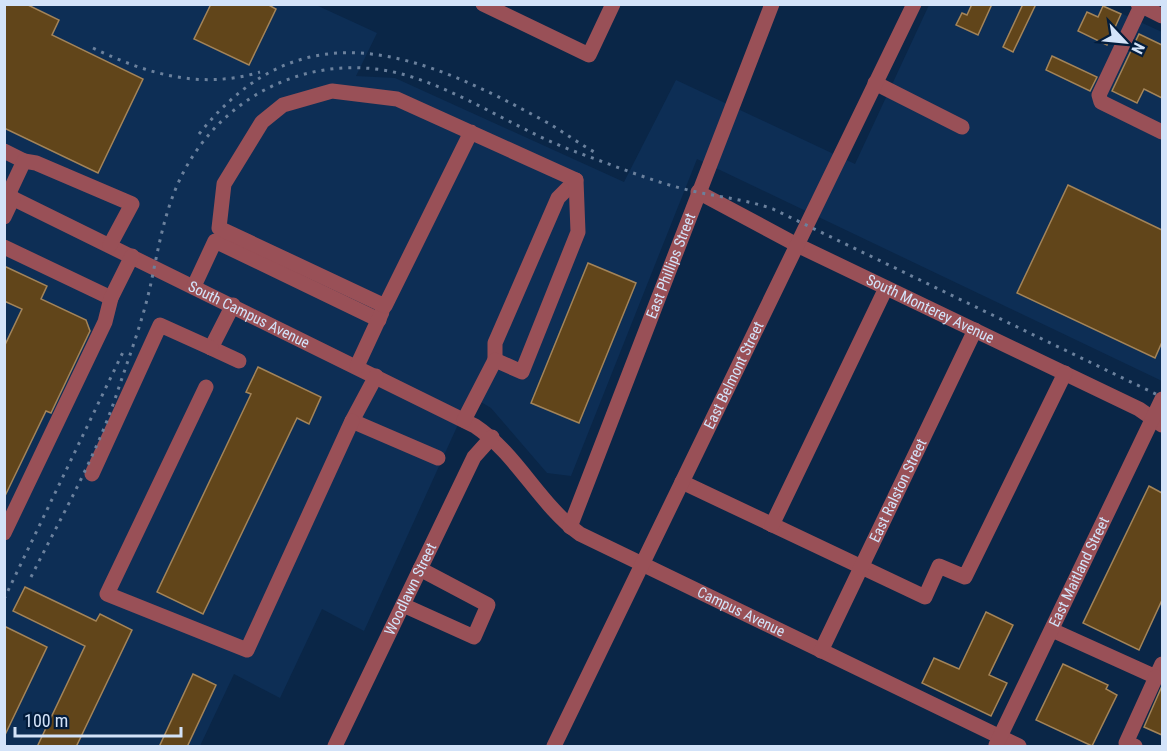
<svg xmlns="http://www.w3.org/2000/svg" width="1167" height="751" font-family="'Roboto Condensed',sans-serif">
<style>
.built{fill:#0d2e55}
.building{fill:#61451a;stroke:#a38459;stroke-width:1.5}
.lines{fill:none;stroke-linecap:round;stroke-linejoin:round}
.minor{stroke:#995057;stroke-width:15}
.rail{stroke:#6b819d;stroke-width:3;stroke-dasharray:3 6;stroke-linecap:butt}
.labels{text-anchor:middle;dominant-baseline:central;stroke-width:4.5;stroke-linejoin:round;paint-order:stroke}
.street-label{font-size:15px;fill:#d3e3f9;stroke:#021c3c}
</style>
<rect width="100%" height="100%" fill="#0a2647"/>
<path class="built" d="M4,5H316L377,33L356,76L395,78L624,182L676,80L855,164L929,5H1103L1162,32V381L697,159L571,476L547,473L491,408L471,396L364,631L322,609L280,698L234,674L200,746H5Z"/>
<path class="building" d="M4,4H26L59,20L52,35L143,79L98,173L4,128Z
M211,4H267L276,9L249,65L194,39Z
M972,4H992L978,35L956,25L962,13L967,15Z
M1023,4H1036L1013,52L1003,47Z
M1103,6L1121,14L1107,45L1078,31L1087,12L1098,17Z
M1139,34L1162,45V98L1144,89L1137,103L1112,91Z
M1052,56L1097,77L1090,91L1046,70Z
M1068,185L1162,230V342L1155,358L1017,293Z
M588,263L636,283L579,423L531,403Z
M4,266L47,286L41,299L86,320L90,331L51,413L46,411L4,498V347L22,309L4,301Z
M258,367L321,397L309,424L297,418L203,614L157,592L251,394L246,392Z
M1149,486L1162,493V600L1139,650L1083,623Z
M25,587L96,621L100,614L132,630L76,747H37L85,646L13,611Z
M986,612L1013,625L989,675L1007,683L991,716L922,683L934,658L959,669Z
M4,626L47,647L4,737Z
M1063,664L1108,685L1106,689L1117,695L1092,746L1036,720Z
M193,674L216,685L187,747H159Z
M1162,686V735L1144,727Z"/>
<g class="lines">
<g class="minor">
<path d="M483,4L589,55L613,4"/>
<path d="M1138,4L1162,16"/>
<path d="M1141,6L1099,95L1101,102L1162,132"/>
<path d="M875,83L962,127"/>
<path d="M4,151L24,161"/>
<path id="s1" d="M698,192L797,245L1139,409L1162,425"/>
<path id="s2" d="M4,194L475,426C517,454 539,504 580,534L1019,746"/>
<path d="M8,195L24,161L36,163L132,204L110,245"/>
<path d="M4,217L13,198"/>
<path d="M4,247L111,298"/>
<path d="M194,286L215,241L379,320"/>
<path d="M233,305L211,348L239,361"/>
<path d="M495,360V343L558,198L576,180"/>
<path d="M357,366L382,312"/>
<path d="M376,376L352,421L438,458"/>
<path d="M206,387L107,594L247,650L352,421"/>
<path d="M464,420L495,360L522,372L578,232L576,180L397,99L332,91L283,105L262,122L224,184L219,228L385,306L471,132"/>
<path d="M92,474L160,325L211,348"/>
<path d="M682,482L925,597L939,566L965,577L1065,373"/>
<path d="M772,525L886,288"/>
<path id="s3" d="M570,527L772,4"/>
<path d="M4,533L105,322L111,298L132,256"/>
<path d="M403,605L474,637L488,605L420,569"/>
<path d="M1052,630L1156,677L1162,664"/>
<path id="s4" d="M821,651L975,330"/>
<path id="s5" d="M996,745L1162,399"/>
<path id="s6" d="M335,746L474,457L492,437"/>
<path id="s7" d="M554,746L914,4"/>
<path d="M1135,746L1126,743L1156,677"/>
</g>
<path class="rail" d="M93,48C147,74 201,90 260,72
M199,134C304,2 424,55 548,123C565,133 581,145 598,154
M31,577C61,517 96,457 117,393C129,357 143,320 151,283C159,245 165,208 183,173C227,88 324,47 415,78C472,97 523,133 579,153C615,166 651,181 688,190C717,197 745,199 773,209L1162,397
M4,599L124,350"/>
</g>
<g class="labels">
<g class="street-label">
<text stroke="none"><textPath href="#s3" startOffset="280">East Phillips Street</textPath></text>
<text stroke="none"><textPath href="#s1" startOffset="260">South Monterey Avenue</textPath></text>
<text stroke="none"><textPath href="#s2" startOffset="273">South Campus Avenue</textPath></text>
<text stroke="none"><textPath href="#s7" startOffset="412">East Belmont Street</textPath></text>
<text stroke="none"><textPath href="#s4" startOffset="178">East Ralston Street</textPath></text>
<text stroke="none"><textPath href="#s5" startOffset="192">East Maitland Street</textPath></text>
<text stroke="none"><textPath href="#s6" startOffset="174">Woodlawn Street</textPath></text>
<text stroke="none"><textPath href="#s2" startOffset="855">Campus Avenue</textPath></text>
</g>
</g>
<rect width="1167" height="751" fill="none" stroke="#d3e3f9" stroke-width="12"/>
<g transform="translate(1125 42) rotate(116)" stroke="#021c3c" stroke-width="4.5" paint-order="stroke">
<path d="M0-4.5L10 22L0 15L-10 22Z" fill="#d3e3f9"/>
<text y="-9" font-size="16" font-weight="bold" text-anchor="middle" fill="#d3e3f9">N</text>
</g>
<path d="M15 727v9h166v-9" fill="none" stroke="#d3e3f9" stroke-width="3"/>
<text x="24" y="727" font-size="18" fill="#d3e3f9" stroke="#021c3c" stroke-width="4.5" paint-order="stroke">100 m</text>
</svg>
